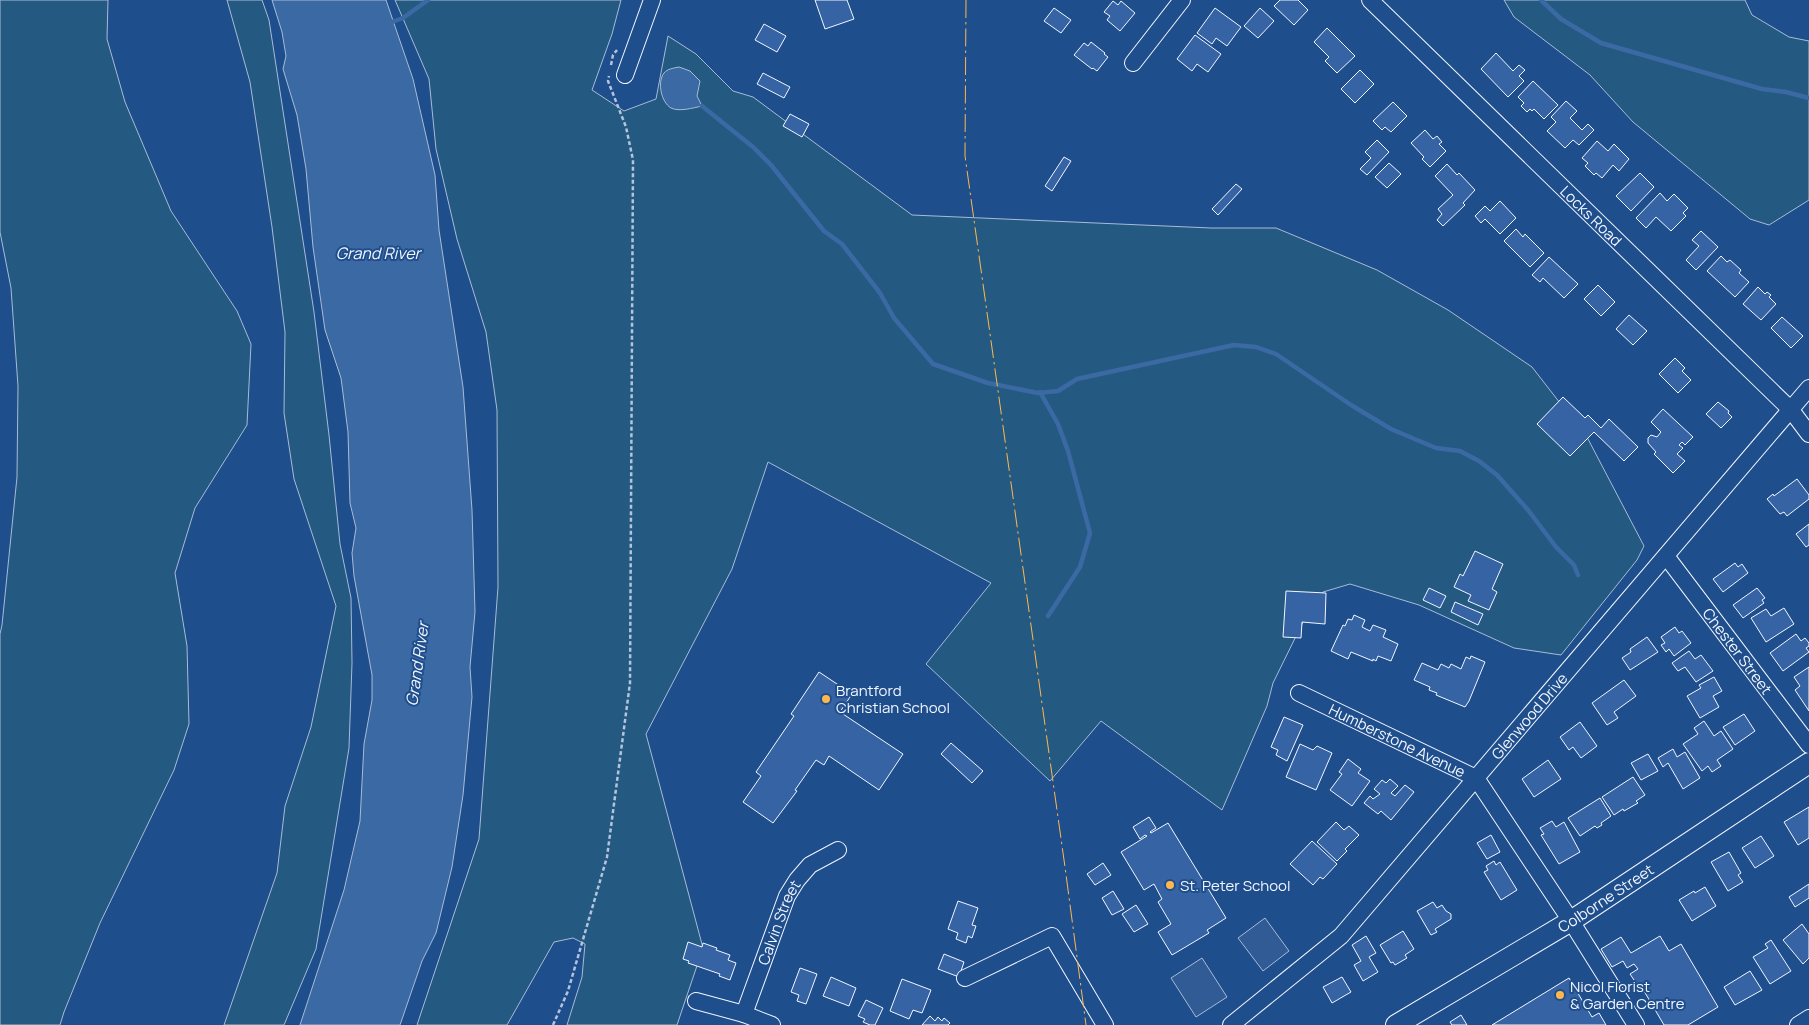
<svg xmlns="http://www.w3.org/2000/svg" width="1809" height="1025" font-family="Manrope,sans-serif">
<style>
.green{fill:#245a82;stroke:#a8bbd7}
.parking{fill:#305b95;stroke:#a8bbd7}
.water{fill:#3b69a3;stroke:#a8bbd7}
.lines{fill:none;stroke-linecap:round;stroke-linejoin:round}
.stream{stroke:#3b69a3;stroke-width:4.5}
.building{fill:#3563a3;stroke:#f2f6ff}
.minor-casing{stroke:#f2f6ff;stroke-width:18}
.major-casing{stroke:#f2f6ff;stroke-width:22}
.path{stroke:#b3c4dc;stroke-width:2.5;stroke-dasharray:4 2.5;stroke-linecap:butt}
.minor{stroke:#1f4e8c;stroke-width:16}
.major{stroke:#1f4e8c;stroke-width:20}
.power{stroke:#ffb74d;stroke-width:1;stroke-dasharray:18 4 2.5 4;stroke-linecap:butt}
.poi-dot{fill:#ffb74d;stroke:#1f4e8c;stroke-width:2}
.labels{text-anchor:middle;dominant-baseline:central;stroke-width:4;stroke-linejoin:round;paint-order:stroke}
.street-label{font-size:15px;fill:#f2f6ff;stroke:#1f4e8c}
.poi-label{font-size:15px;fill:#f2f6ff;stroke:#1f4e8c;text-anchor:start}
.water-label{font-size:16px;font-style:italic;fill:#f2f6ff;stroke:#1f4e8c}
</style>
<rect width="100%" height="100%" fill="#1f4e8c"/>
<path class="green" d="M0,0H108L107,39L125,102L171,211L237,311L251,344L247,425L195,508L175,573L187,646L189,724L174,770L100,923L64,1012L60,1025H0V634L2,625L17,477L18,386L11,288L0,232Z
M227,0H262L269,20L314,312L329,435L340,544L351,598L352,663L349,748L316,949L284,1025H224L277,873L285,806L311,727L336,606L294,479L284,413L285,332L272,227L250,82Z
M395,0H621L612,34L592,90L624,111L656,99L668,36L696,54L733,91L753,97L912,215L1211,228H1276L1377,270L1448,310L1532,367L1588,439L1644,546L1637,560L1561,655L1514,648L1419,605L1350,584L1323,592L1304,620L1273,683L1267,706L1222,810L1101,721L1050,781L926,664L991,583L768,462L732,569L646,734L703,948L677,1025H567L582,977L585,944L573,938L554,942L507,1025H417L479,839L498,587L497,410L486,332L457,239L436,149L429,79Z
M1504,0H1745L1752,15L1789,37L1809,41V200L1769,225L1750,219L1633,122L1590,75L1514,17Z"/>
<path class="parking" d="M1265,918L1289,951L1263,971L1238,938Z
M1202,958L1227,997L1196,1017L1171,978Z"/>
<path class="water" d="M272,0H386L413,79L435,175L439,230L463,387L472,510L475,612L470,667L472,697L463,795L452,867L436,933L422,961L400,1025H300L344,890L360,821L364,744L372,700V675L354,576L352,553L356,528L350,503L348,432L341,378L325,330L313,247L306,169L297,115L283,69L286,56L282,32Z
M679,67L690,71L700,81L697,96L702,106C693,108 679,112 671,108C661,102 657,82 664,73C667,69 674,68 679,67Z"/>
<g class="lines">
<path class="stream" d="M1541,0L1561,19L1601,43L1762,89L1786,92L1809,98
M389,23L403,18L428,0
M702,106L753,147L771,165L824,231L842,244L880,293L894,318L933,364L988,383L1038,393L1058,391L1077,379L1234,345L1256,347L1276,354L1351,405L1391,429L1436,448L1460,451L1479,461L1497,475L1528,510L1556,547L1574,565L1578,575
M1040,392L1058,424L1068,451L1090,533L1080,567L1048,616"/>
</g>
<path class="building" d="M815,0H847L854,19L825,29Z
M1280,0H1298L1308,10L1294,25L1274,6Z
M1113,1L1118,5L1121,1L1135,13L1120,31L1107,20L1110,16L1104,12Z
M1054,8L1071,20L1061,33L1044,21Z
M1215,8L1241,27L1227,46L1216,38L1212,44L1197,33Z
M1260,8L1274,21L1258,38L1244,26Z
M764,24L786,36L777,52L755,40Z
M1327,28L1355,56L1337,73L1325,61L1329,57L1314,42Z
M1195,35L1221,54L1208,72L1197,64L1192,71L1177,59Z
M1091,42L1105,53L1104,54L1108,57L1097,71L1093,68L1092,69L1074,55L1084,43L1088,46Z
M1496,53L1513,71L1519,65L1525,70L1519,76L1524,81L1508,97L1481,69Z
M1360,70L1374,84L1355,103L1341,89Z
M763,73L790,87L784,98L757,84Z
M1533,81L1558,105L1544,119L1534,109L1532,111L1530,109L1527,112L1521,106L1524,103L1518,97Z
M1566,101L1577,111L1570,118L1582,130L1588,124L1594,130L1579,145L1573,140L1565,148L1547,131L1556,122L1551,117Z
M1393,102L1407,116L1391,132L1385,127L1382,130L1373,121Z
M790,114L809,124L802,137L783,126Z
M1425,130L1433,139L1437,136L1442,142L1439,144L1446,151L1430,167L1422,159L1424,157L1411,143Z
M1377,140L1389,152L1367,175L1360,169L1371,158L1365,152Z
M1597,141L1608,151L1614,144L1629,159L1619,171L1613,165L1602,178L1596,173L1594,175L1585,166L1588,163L1582,158Z
M1064,157L1071,161L1052,191L1045,186Z
M1389,163L1401,174L1387,188L1375,177Z
M1447,164L1457,175L1459,173L1475,190L1463,203L1465,205L1443,226L1437,220L1442,214L1438,209L1453,195L1435,176Z
M1640,173L1654,187L1631,211L1616,196Z
M1236,184L1242,189L1218,215L1212,209Z
M1660,193L1667,201L1674,194L1688,208L1683,213L1686,216L1671,231L1656,217L1646,228L1636,218Z
M1500,201L1516,218L1500,234L1485,219L1481,223L1475,216L1485,206L1490,211Z
M1516,229L1523,237L1525,234L1544,253L1530,267L1504,241Z
M1701,231L1718,247L1696,270L1686,260L1699,246L1692,240Z
M1721,256L1727,262L1730,260L1741,270L1739,273L1749,282L1735,297L1707,271Z
M1549,257L1578,284L1564,298L1543,278L1540,282L1532,275Z
M1598,285L1615,302L1601,316L1584,299Z
M1758,287L1765,294L1767,292L1771,295L1769,297L1776,304L1761,320L1743,304Z
M1629,315L1647,331L1633,345L1616,329Z
M1782,317L1803,336L1791,348L1771,328Z
M1675,358L1685,368L1682,371L1691,380L1678,393L1659,374Z
M1563,397L1585,418L1588,415L1601,428L1609,419L1638,447L1624,461L1594,432L1570,456L1537,424Z
M1718,402L1729,411L1728,413L1732,417L1721,428L1706,414Z
M1663,409L1693,437L1685,445L1682,442L1679,445L1683,448L1677,454L1685,461L1673,473L1654,454L1656,452L1648,443V438L1651,435L1657,437L1661,432L1651,422Z
M1797,479L1809,495V499L1787,516L1784,512L1780,514L1767,499L1773,494L1774,496Z
M1809,524V545L1806,547L1796,534Z
M1475,551L1503,564L1492,589L1497,592L1489,610L1468,601L1471,595L1454,587L1460,574L1463,576Z
M1735,563L1738,567L1742,564L1748,573L1723,592L1713,579Z
M1429,588L1446,596L1440,608L1423,600Z
M1757,588L1765,598L1762,600L1764,603L1743,618L1733,605Z
M1286,591L1326,593L1325,624L1302,622L1301,638L1283,637Z
M1455,602L1483,614L1478,625L1451,612Z
M1784,608L1794,624L1766,642L1751,618L1766,609L1771,616Z
M1354,615L1365,620L1362,627L1370,631L1373,625L1386,630L1383,637L1398,644L1391,661L1378,656L1376,661L1373,659V661L1351,652L1348,659L1331,651L1343,625L1345,626L1348,619L1352,620Z
M1675,627L1679,633L1682,631L1691,643L1674,656L1669,649L1666,652L1661,645L1665,643L1661,637Z
M1796,634L1801,641L1805,638L1809,643V646L1806,648L1809,652L1783,671L1770,653Z
M1647,637L1658,652L1630,670L1622,658L1631,652L1630,649Z
M1689,651L1695,659L1701,655L1713,671L1696,682L1685,667L1678,671L1672,663Z
M1471,656L1485,662L1469,701L1465,707L1436,695L1437,693L1429,690L1430,687L1414,680L1422,663L1438,670L1441,664L1449,668L1451,664L1461,669L1466,657L1470,659Z
M1809,667V711L1795,690L1800,686L1794,677Z
M819,672L852,694L840,712L903,754L879,790L829,756L824,765L816,760L795,790L797,791L773,823L743,802L761,776L756,772L794,716L791,714Z
M1714,677L1722,691L1713,696L1719,707L1700,718L1687,696L1701,688L1699,685Z
M1624,680L1636,696L1614,712L1618,718L1607,725L1592,703Z
M1744,714L1755,731L1735,745L1723,727Z
M1284,717L1303,725L1287,761L1276,755L1278,750L1271,747Z
M1704,721L1714,736L1721,731L1733,749L1717,760L1721,766L1712,772L1708,766L1702,771L1683,744L1698,734L1694,728Z
M1580,722L1597,746L1581,758L1573,747L1569,750L1560,737Z
M951,743L983,771L972,783L941,754Z
M1300,744L1313,750L1317,746L1332,753L1316,790L1286,777Z
M1673,749L1677,757L1685,752L1700,778L1683,789L1668,763L1663,767L1658,758Z
M1648,754L1658,771L1641,780L1631,763Z
M1348,759L1361,769L1358,773L1370,781L1352,806L1330,790L1342,774L1339,772Z
M1548,760L1561,779L1534,797L1522,779Z
M1633,777L1645,795L1636,801L1638,803L1624,811L1623,809L1614,815L1602,797Z
M1390,779L1398,786L1391,793L1395,796L1405,785L1414,792L1391,820L1381,811L1378,814L1364,803L1370,796L1373,799L1380,794L1374,789L1382,780L1386,783Z
M1600,798L1611,816L1601,823L1602,825L1597,828L1595,826L1580,836L1568,818Z
M1809,807V838L1798,845L1784,822Z
M1149,817L1156,828L1150,832L1151,833L1168,823L1226,918L1207,930L1209,933L1172,955L1158,932L1171,924L1158,902L1162,899L1154,884L1144,890L1121,852L1147,836L1145,835L1140,839L1133,827Z
M1552,821L1556,827L1564,822L1580,852L1559,864L1541,835L1544,834L1540,828Z
M1336,822L1344,830L1349,826L1359,835L1345,849L1347,851L1337,861L1317,842Z
M1491,835L1500,852L1487,859L1477,843Z
M1761,836L1774,856L1755,868L1742,848Z
M1312,841L1337,864L1323,879L1320,877L1313,885L1290,864Z
M1729,852L1741,873L1738,875L1743,882L1728,891L1711,862Z
M1494,861L1496,865L1500,862L1517,890L1501,900L1484,872L1488,870L1486,866Z
M1103,863L1111,875L1095,885L1087,874Z
M1809,884V898L1795,907L1789,897Z
M1705,887L1716,906L1692,921L1679,900L1694,891L1695,893Z
M1113,891L1124,909L1112,915L1102,898Z
M958,901L978,908L972,925L976,926L972,938L968,936L966,943L956,939L958,933L948,929Z
M1433,902L1437,908L1442,905L1446,911L1451,914V919L1435,929L1437,932L1431,935L1417,911Z
M1136,905L1148,924L1134,932L1122,914Z
M1802,924L1809,934V958L1803,964L1783,940Z
M1403,931L1414,949L1405,955L1407,958L1395,965L1393,962L1391,963L1380,945Z
M1366,936L1376,953L1369,957L1378,972L1363,981L1354,965L1361,961L1352,945Z
M1660,936L1669,951L1681,944L1718,1007L1688,1025H1664L1644,991L1642,992L1630,974L1638,969L1634,964L1627,968L1623,961L1612,967L1601,949L1621,937L1631,953Z
M1771,940L1791,971L1770,984L1753,957L1768,948L1765,944Z
M688,942L702,947L703,943L717,948L716,950L730,955L728,960L736,963L730,980L719,976L720,974L688,963L689,961L683,959Z
M944,954L964,962L959,977L938,969Z
M800,968L817,974L806,1004L797,1001L799,995L791,992Z
M1750,971L1762,990L1735,1005L1724,987Z
M831,977L856,988L849,1006L823,996Z
M1342,977L1351,992L1332,1003L1323,987Z
M1569,978L1592,1017L1599,1013L1606,1025H1492Z
M902,979L931,990L922,1013L913,1010L909,1019L890,1011Z
M866,1000L883,1008L875,1025H870L863,1022L865,1019L858,1016Z
M1461,1015L1467,1025H1452L1450,1022Z
M930,1016L935,1021L938,1017L942,1021L944,1018L950,1023L948,1025H922Z"/>
<g class="lines">
<defs>
<g id="minor">
<path id="s1" d="M1370,0L1791,410L1809,434"/>
<path d="M1133,63L1182,0"/>
<path d="M625,75L652,0"/>
<path id="s2" d="M1666,556L1809,745"/>
<path id="s3" d="M1299,693L1476,778L1571,921L1636,1025"/>
<path d="M965,978L1052,936L1105,1025"/>
<path d="M696,1001L744,1014L772,1025"/>
<path id="s4" d="M744,1014L787,896L797,880L810,865L838,850"/>
<path id="s5" d="M1231,1025L1341,936L1809,388"/>
<path d="M1798,1025L1809,1018"/>
</g>
<g id="major">
<path id="s6" d="M1396,1025L1571,921L1809,763"/>
</g>
</defs>
<use href="#minor" class="minor-casing"/>
<use href="#major" class="major-casing"/>
<path class="path" d="M611,65L613,55L617,50
M553,1025L568,991L607,857L630,683L633,160L626,127L608,81L609,76"/>
<use href="#minor" class="minor"/>
<use href="#major" class="major"/>
<path class="power" d="M966,0L965,156L1065,867L1086,1025"/>
</g>
<g class="poi-dot">
<circle cx="826" cy="699" r="5"/>
<circle cx="1170" cy="885" r="5"/>
<circle cx="1560" cy="995" r="5"/>
</g>
<g class="labels">
<g class="street-label">
<text stroke="none"><textPath href="#s1" startOffset="309">Locks Road</textPath></text>
<text stroke="none"><textPath href="#s2" startOffset="119">Chester Street</textPath></text>
<text stroke="none"><textPath href="#s5" startOffset="431">Glenwood Drive</textPath></text>
<text stroke="none"><textPath href="#s3" startOffset="109">Humberstone Avenue</textPath></text>
<text stroke="none"><textPath href="#s6" startOffset="245">Colborne Street</textPath></text>
<text stroke="none"><textPath href="#s4" startOffset="98">Calvin Street</textPath></text>
</g>
<g class="poi-label">
<text x="836" y="690">Brantford<tspan x="836" dy="17">Christian School</tspan></text>
<text x="1180" y="885">St. Peter School</text>
<text x="1570" y="986">Nicol Florist<tspan x="1570" dy="17">&amp; Garden Centre</tspan></text>
</g>
<g class="water-label">
<text x="378" y="253">Grand River</text>
<text transform="translate(417 664) rotate(-82)">Grand River</text>
</g>
</g>
</svg>
